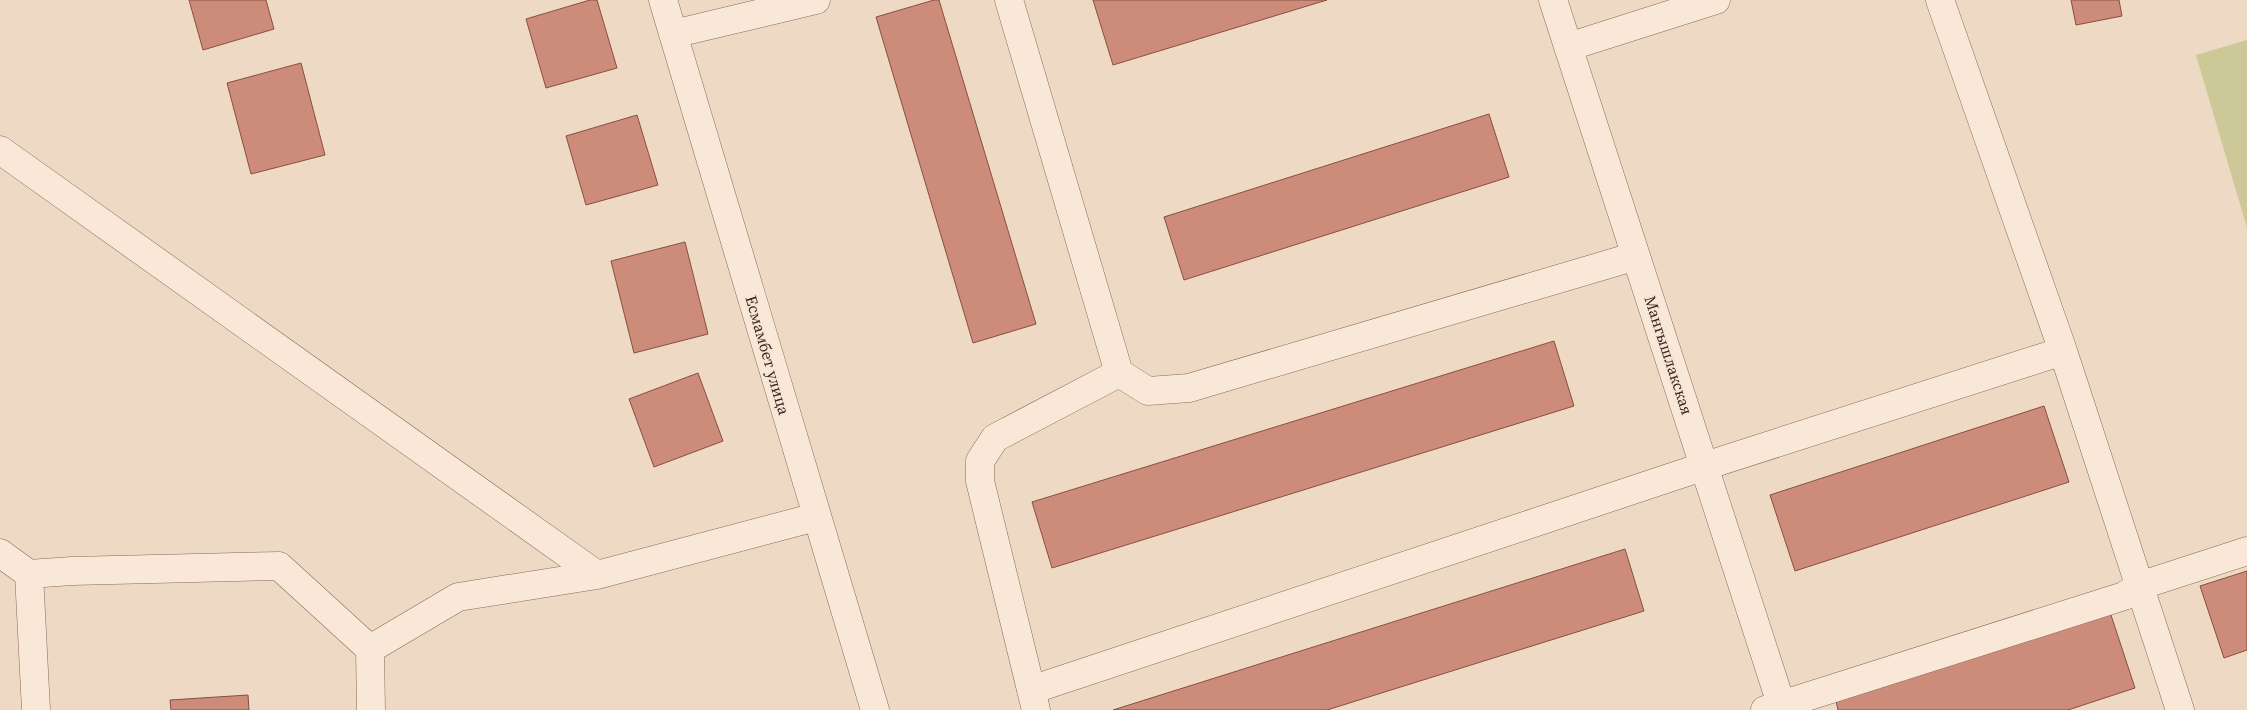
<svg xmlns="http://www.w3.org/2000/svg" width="2247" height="710" font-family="'Source Serif 4',serif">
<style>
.green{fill:#cdc898}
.building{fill:#cd8c7a;stroke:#894e40}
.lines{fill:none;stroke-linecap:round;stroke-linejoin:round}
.minor-casing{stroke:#896a5a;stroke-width:29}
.minor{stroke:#f9e8d8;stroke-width:28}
.labels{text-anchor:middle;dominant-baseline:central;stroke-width:4;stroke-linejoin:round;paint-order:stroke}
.street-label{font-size:16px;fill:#39261e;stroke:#f6e5d4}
</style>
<rect width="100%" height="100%" fill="#eed9c4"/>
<path class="green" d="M2247,40V228L2196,55Z"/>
<path class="building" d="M189,0H266L274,29L203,50Z
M590,0H597L617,68L546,88L526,19Z
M934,0H939L1036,324L973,343L876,17Z
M1093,0H1327L1113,65Z
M2071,0H2119L2122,16L2076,25Z
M301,63L325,155L251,174L227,83Z
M1489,114L1509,177L1184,280L1164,217Z
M637,115L658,185L586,205L566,136Z
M685,242L708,334L634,353L611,261Z
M1554,341L1574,406L1052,568L1032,502Z
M698,373L723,441L654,467L629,399Z
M2044,406L2069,482L1795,571L1770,495Z
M1625,549L1644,611L1327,710H1113Z
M2247,571V650L2224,658L2200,586Z
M2110,612L2135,688L2068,710H1838L1836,701Z
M248,695L249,710H171L170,700Z"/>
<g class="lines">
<defs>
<path id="minor" d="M663,0L875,710
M1009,0L1119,373L1148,391L1189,388L1636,256
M1553,0L1783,710
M673,34L816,0
M1568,47L1716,0
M0,150L597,575
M2063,351L2180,710
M0,553L29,574L72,571L279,566L370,649L458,597L597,575L816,517
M29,574L36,710
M370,649L371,710
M1031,690L1705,466L2063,351L1940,0
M1036,710L980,481V461L995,438L1119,373
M1765,710L2124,596L2139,586L2247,551"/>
</defs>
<use href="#minor" class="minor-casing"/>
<use href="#minor" class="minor"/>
</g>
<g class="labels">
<g class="street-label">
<text transform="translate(768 355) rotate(74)">Есмамбет улица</text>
<text transform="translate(1669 355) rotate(72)">Мангышлакская</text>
</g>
</g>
</svg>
